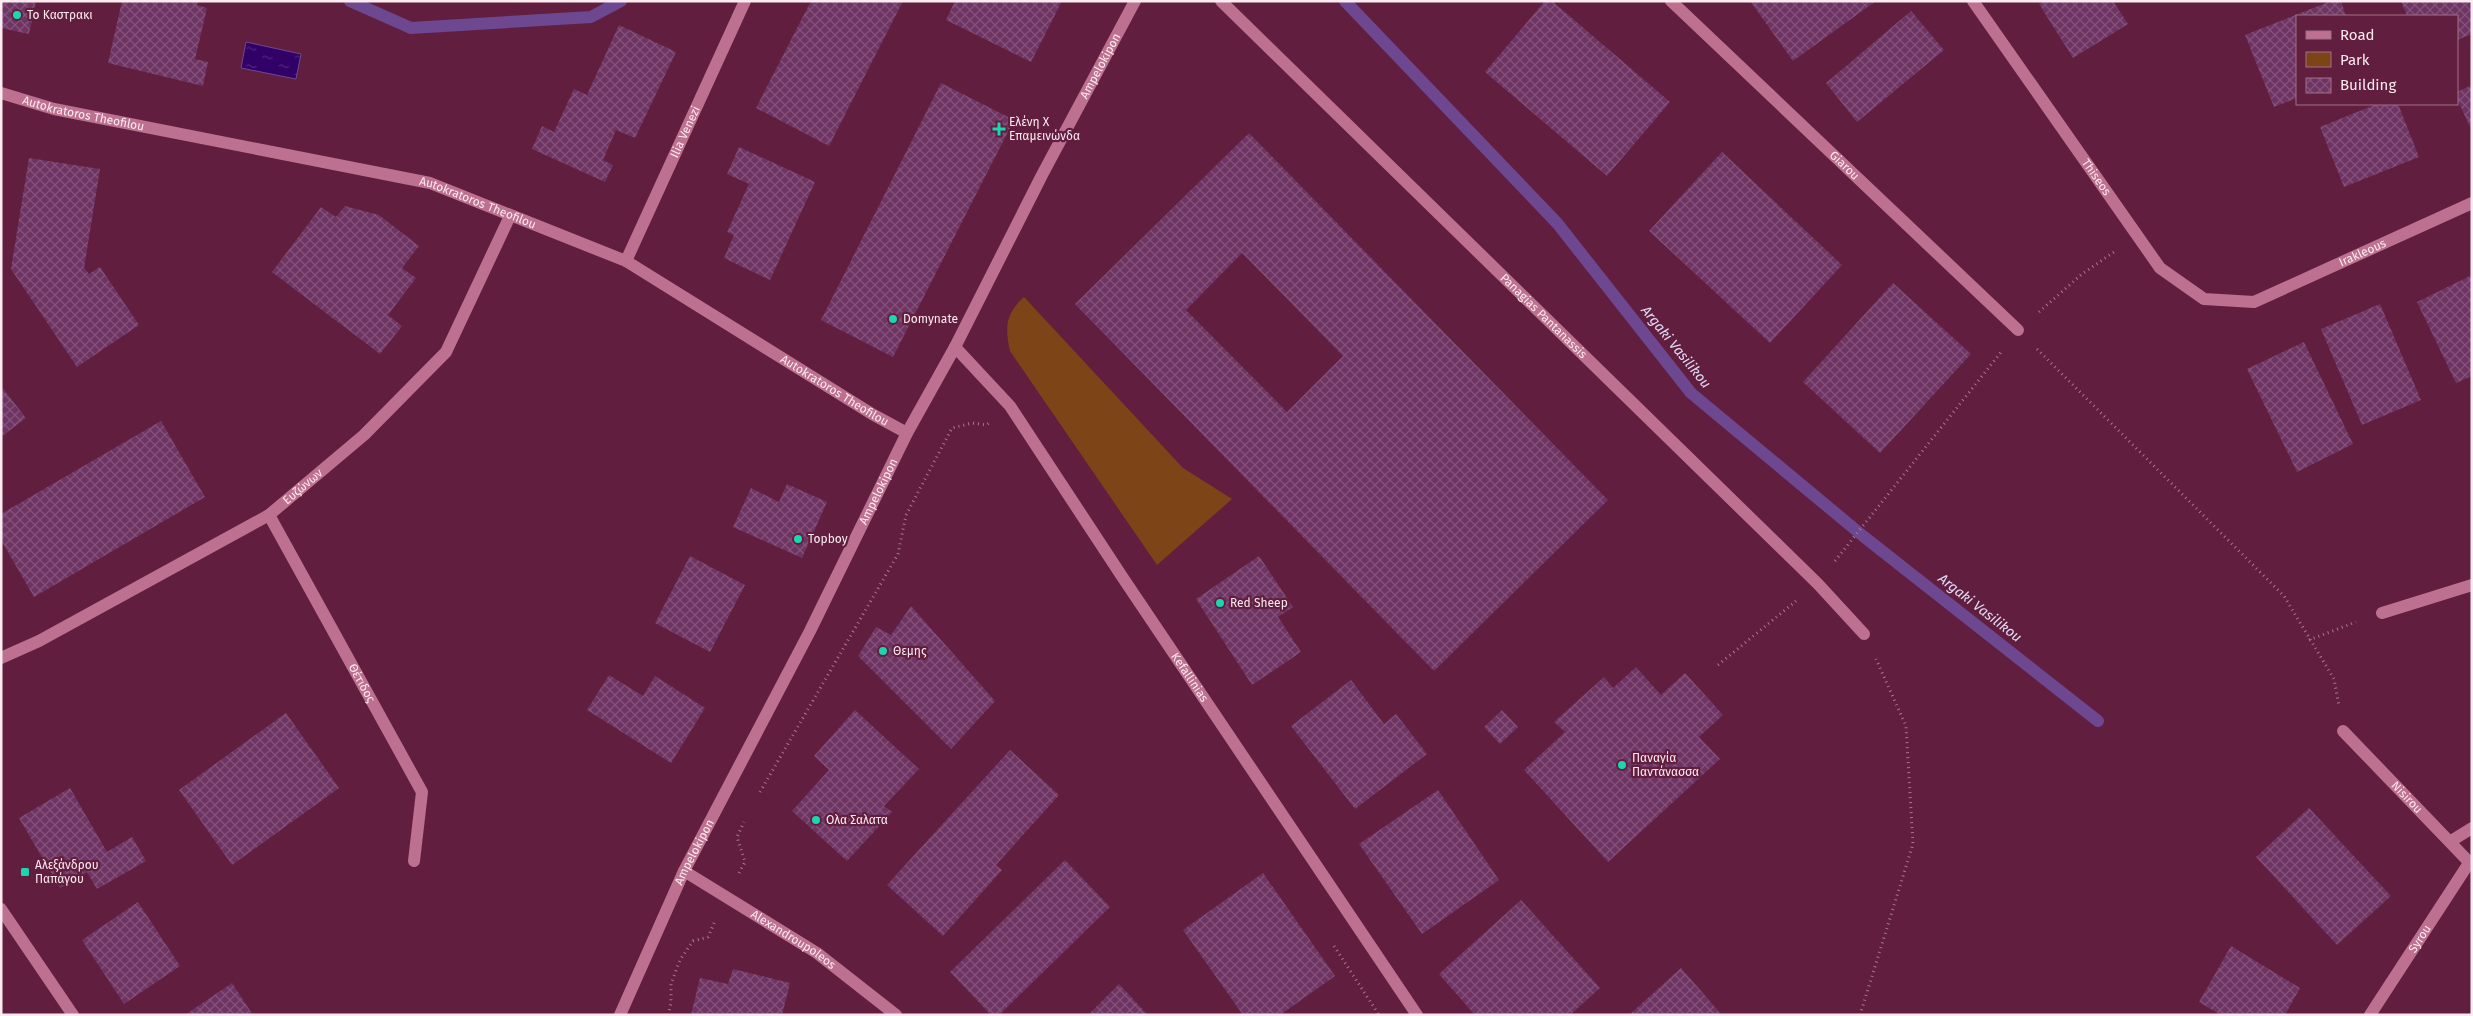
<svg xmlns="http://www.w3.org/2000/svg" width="2473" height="1016" font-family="'Fira Sans',sans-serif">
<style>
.green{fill:#7d4418}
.water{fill:url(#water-ripples);stroke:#6e4791}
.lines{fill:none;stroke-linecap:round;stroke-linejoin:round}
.stream{stroke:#6e4791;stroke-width:12}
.building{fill:url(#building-cross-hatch);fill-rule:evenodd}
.path{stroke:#a6798d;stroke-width:3;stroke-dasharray:1 4;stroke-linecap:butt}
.minor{stroke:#bd708f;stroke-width:12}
.poi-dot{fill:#1cd5b1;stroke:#621e3e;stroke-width:2}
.labels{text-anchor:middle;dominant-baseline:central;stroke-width:4.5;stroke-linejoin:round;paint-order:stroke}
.poi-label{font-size:12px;fill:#fcebf1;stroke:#621e3e;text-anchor:start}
.street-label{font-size:12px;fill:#fcebf1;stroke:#621e3e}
.water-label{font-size:14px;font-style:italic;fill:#e0dbf6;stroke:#621e3e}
</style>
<defs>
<pattern id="water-ripples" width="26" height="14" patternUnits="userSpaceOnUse" patternTransform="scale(1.25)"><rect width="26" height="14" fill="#310168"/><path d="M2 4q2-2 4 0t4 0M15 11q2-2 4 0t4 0" fill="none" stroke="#50267e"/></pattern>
<pattern id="building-cross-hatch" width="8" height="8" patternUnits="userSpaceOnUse" patternTransform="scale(1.25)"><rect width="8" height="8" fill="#6e3463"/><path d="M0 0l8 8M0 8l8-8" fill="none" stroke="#84527a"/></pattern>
</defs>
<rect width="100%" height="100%" fill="#621e3e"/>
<path class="green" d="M1024,297L1183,468L1232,499L1157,565L1010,351C1005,328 1005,314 1024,297Z"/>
<path class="water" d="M246,42L301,54L296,79L241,68Z"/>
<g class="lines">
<path class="stream" d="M350,1L411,28L591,17L621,1
M1345,1L1557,223L1691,393L1863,536L2098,721"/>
</g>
<path class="building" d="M1,1H36L29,34L1,28Z
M122,1H198L197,5L207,8L195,59L208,62L203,86L108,63Z
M811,1H903L829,146L756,108Z
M955,1H1062L1031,62L946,20Z
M1545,1H1552L1670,102L1607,176L1485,72Z
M1750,1H1876L1793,61Z
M2044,1H2113L2128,24L2073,58L2039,4Z
M2331,1H2341L2346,16H2297V98L2274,107L2245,35Z
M2401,1H2472V34L2457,40V16H2407Z
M1911,11L1944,50L1857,122L1826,83Z
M619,25L676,52L635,138L616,130L603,160L613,165L605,182L532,149L542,126L554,132L574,89L587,95Z
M941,83L1014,120L893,357L821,320Z
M2472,85V131L2457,99V92Z
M2377,104H2398L2419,157L2344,187L2320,127Z
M1249,133L1608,500L1434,671L1075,304ZM1242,253L1343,356L1287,412L1186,310Z
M739,147L815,182L770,280L724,258L734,235L727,232L749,184L727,174Z
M1722,152L1842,265L1770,343L1649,231Z
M29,158L100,169L84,268L89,274L100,267L139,325L77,367L11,269Z
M345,206L379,215L419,246L402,268L416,278L388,315L402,326L380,354L272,272L321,207L336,217Z
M2472,275V376L2456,383L2417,302Z
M1893,283L1971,354L1880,453L1803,382Z
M2380,304L2421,400L2362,425L2321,329Z
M2304,342L2353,444L2297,472L2247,369Z
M1,386L26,418L1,437Z
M161,421L205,497L34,597L1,540V514Z
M787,484L827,502L802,558L733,527L751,488L779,502Z
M690,556L745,585L710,652L655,623Z
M1259,556L1293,607L1278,617L1301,652L1252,685L1196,599Z
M911,606L995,701L951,749L858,656L876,627L891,635Z
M1636,667L1661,695L1685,673L1723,715L1699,737L1720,759L1608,862L1524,770L1565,732L1554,722L1604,677L1613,688Z
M609,675L643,696L655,676L705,708L671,763L587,710Z
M1351,680L1384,724L1396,714L1427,754L1355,809L1291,726Z
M855,710L919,769L884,806L892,812L847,861L792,811L829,770L814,756Z
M1502,710L1518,727L1500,744L1484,727Z
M286,713L339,788L232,865L179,790Z
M1010,750L1059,795L996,865L1002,870L943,936L887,885Z
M70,788L107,852L132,837L146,861L97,889L87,872L60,888L19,818Z
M1438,790L1499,880L1422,934L1359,844Z
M2309,808L2391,896L2337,945L2256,857Z
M1065,860L1110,907L999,1015H991L950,972Z
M1263,873L1335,976L1280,1015H1243L1183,930Z
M1521,900L1600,988L1570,1015H1475L1439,974Z
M138,902L180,966L124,1004L82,940Z
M2231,946L2300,988L2285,1015H2221L2199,1002Z
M1681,968L1722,1015H1629Z
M733,969L790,983L782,1015H691L700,978L728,984Z
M232,983L253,1015H185Z
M1119,984L1148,1015H1088Z"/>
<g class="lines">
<path class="path" d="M2039,312L2082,274L2114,252
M2037,349L2284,596L2334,679L2339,706
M1835,561L2002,351
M2309,640L2356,622
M1718,665L1796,601
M760,792L898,554L906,515L952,428L972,423L986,425L989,423
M739,873L745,862L737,837L744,822
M1334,946L1379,1015
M668,1015L671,1003V984L680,960L693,941L708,937L715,921
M1860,1015L1913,844L1906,726L1876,659"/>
<g class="minor">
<path id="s1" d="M1221,1L1818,584L1864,634"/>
<path id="s2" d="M1671,1L2018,330"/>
<path id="s3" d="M1973,1L2160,268L2204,299L2254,302L2472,203"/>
<path id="s4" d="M1,93L54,109L430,183L626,261L872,414L907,433"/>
<path id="s5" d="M626,261L745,1"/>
<path id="s6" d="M955,347L1010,406L1123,578L1417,1015"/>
<path id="s7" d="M269,515L422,792L414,861"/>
<path d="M2382,613L2472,585"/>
<path id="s8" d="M1,658L39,641L269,515L364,435L446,352L510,216"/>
<path id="s9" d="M2343,731L2472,865"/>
<path d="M2451,841L2472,828"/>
<path id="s10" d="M684,871L817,953L896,1015"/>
<path d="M1,909L73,1015"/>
<path id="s11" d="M620,1015L684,871L810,631L907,433L955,347L1042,175L1135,1"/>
<path id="s12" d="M2370,1015L2469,863"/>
</g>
</g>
<g class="poi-dot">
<circle cx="17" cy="15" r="5"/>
<path d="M996.5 121.5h5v5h5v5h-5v5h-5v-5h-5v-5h5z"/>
<circle cx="893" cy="319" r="5"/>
<circle cx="798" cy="539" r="5"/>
<circle cx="1220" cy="603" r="5"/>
<circle cx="883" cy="651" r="5"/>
<circle cx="1622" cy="765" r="5"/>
<circle cx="816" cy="820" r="5"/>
<rect x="20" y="867" width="10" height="10" rx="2.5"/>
</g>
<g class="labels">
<g class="poi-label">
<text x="27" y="15">Το Καστρακι</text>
<text x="1009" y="122">Ελένη Χ<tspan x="1009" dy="14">Επαμεινώνδα</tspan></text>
<text x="903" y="319">Domynate</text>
<text x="808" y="539">Topboy</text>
<text x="1230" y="603">Red Sheep</text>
<text x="893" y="651">Θεμης</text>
<text x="1632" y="758">Παναγία<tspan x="1632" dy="14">Παντάνασσα</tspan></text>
<text x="826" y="820">Ολα Σαλατα</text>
<text x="35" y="865">Αλεξάνδρου<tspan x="35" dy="14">Παπάγου</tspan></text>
</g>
<g class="street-label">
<text stroke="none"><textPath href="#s11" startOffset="1064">Ampelokipon</textPath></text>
<text stroke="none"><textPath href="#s4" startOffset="85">Autokratoros Theofilou</textPath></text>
<text stroke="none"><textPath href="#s5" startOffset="142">Ilia Venezi</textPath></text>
<text stroke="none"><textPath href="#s2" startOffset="239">Giarou</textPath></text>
<text stroke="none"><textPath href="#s3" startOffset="215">Thiseos</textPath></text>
<text stroke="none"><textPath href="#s4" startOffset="490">Autokratoros Theofilou</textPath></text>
<text stroke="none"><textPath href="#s3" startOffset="549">Irakleous</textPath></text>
<text stroke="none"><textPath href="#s1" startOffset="451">Panagias Pantanassis</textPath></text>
<text stroke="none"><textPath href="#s4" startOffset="895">Autokratoros Theofilou</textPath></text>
<text stroke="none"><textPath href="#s8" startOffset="348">Ευζώνων</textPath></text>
<text stroke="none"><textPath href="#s11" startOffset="584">Ampelokipon</textPath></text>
<text stroke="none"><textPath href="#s6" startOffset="406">Kefallinias</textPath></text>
<text stroke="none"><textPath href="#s7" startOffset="192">Θέτιδος</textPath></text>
<text stroke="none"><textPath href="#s9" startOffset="92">Nisirou</textPath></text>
<text stroke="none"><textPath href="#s11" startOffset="179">Ampelokipon</textPath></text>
<text stroke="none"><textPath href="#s12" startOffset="91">Syrou</textPath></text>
<text stroke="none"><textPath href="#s10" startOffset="129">Alexandroupoleos</textPath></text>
</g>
<g class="water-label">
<text transform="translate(1676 347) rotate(51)">Argaki Vasilikou</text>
<text transform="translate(1980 608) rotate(38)">Argaki Vasilikou</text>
</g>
</g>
<rect width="2473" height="1016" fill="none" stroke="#fcebf1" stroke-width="5"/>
<rect x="2296" y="15" width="162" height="90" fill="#621e3e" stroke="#a07086"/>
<rect x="2306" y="31" width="25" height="8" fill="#bd708f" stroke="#a07086"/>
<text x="2340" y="40" font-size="15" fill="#fcebf1">Road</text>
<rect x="2306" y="52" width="25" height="15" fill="#7d4418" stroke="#a07086"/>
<text x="2340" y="65" font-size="15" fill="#fcebf1">Park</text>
<rect x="2306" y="78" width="25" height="15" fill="url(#building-cross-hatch)" stroke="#a07086"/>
<text x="2340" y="90" font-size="15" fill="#fcebf1">Building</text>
</svg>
